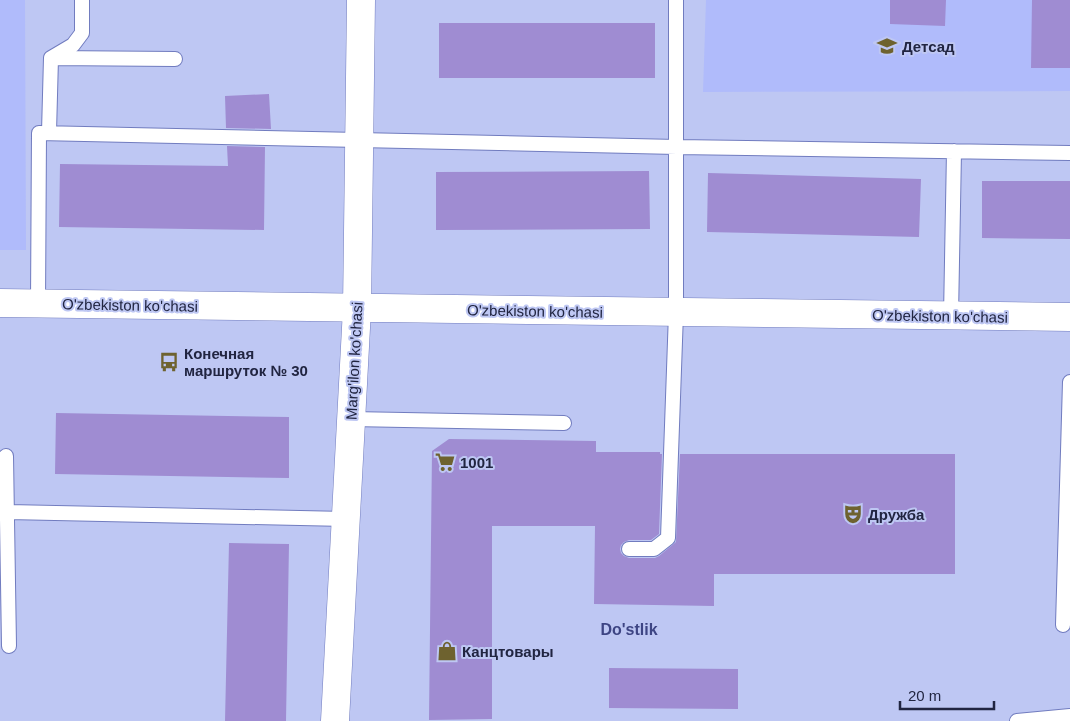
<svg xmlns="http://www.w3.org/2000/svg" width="1070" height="721" font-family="Arial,sans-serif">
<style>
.built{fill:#b0bbfb}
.building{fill:#9f8cd2}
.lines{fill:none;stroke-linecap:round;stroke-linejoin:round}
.service-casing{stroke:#717cbf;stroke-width:16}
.tertiary-casing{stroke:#717cbf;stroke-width:29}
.service{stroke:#fff;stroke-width:14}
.tertiary{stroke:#fff;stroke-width:28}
.labels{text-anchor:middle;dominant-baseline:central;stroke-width:4;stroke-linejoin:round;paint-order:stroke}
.poi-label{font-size:15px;font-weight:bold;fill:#212541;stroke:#bec7f3;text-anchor:start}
.street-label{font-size:15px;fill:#212541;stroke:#bec7f3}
.neighbourhood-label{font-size:16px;font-weight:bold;fill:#3e4584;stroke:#bec7f3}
</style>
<rect width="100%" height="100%" fill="#bec7f3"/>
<path class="built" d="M0,0H25L26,250H0Z
M706,0H1070V91L703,92Z"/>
<path class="building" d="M890,0H946L945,26L890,24Z
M1032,0H1070V68H1031Z
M439,23H655V78H439Z
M269,94L271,129L226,128L225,96Z
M227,146L265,147L264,230L59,227L60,164L228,166Z
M649,171L650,229L436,230V172Z
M708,173L921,179L919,237L707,232Z
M982,181H1070V239L982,238Z
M56,413L289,417V478L55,474Z
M449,439L596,441V452H660V454H662L659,534L651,540H629L624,542L621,545L620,549L621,553L624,556L629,558H655L659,556L676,542L680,454H955V574H714V606L594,604L595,526H492V719L429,720L432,451Z
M229,543L289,544L286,721H225Z
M609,668L738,669V709L609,708Z"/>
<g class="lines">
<defs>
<path id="service" d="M51,58L175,59
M49,132L51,58L73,45L82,33V0
M38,304L39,133L677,147L1070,153
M951,316L954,151
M351,419L564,423
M6,456L9,646
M8,512L346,519
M629,549H654L668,538L676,313V0
M1063,625L1070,382
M1017,721L1070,716"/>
<path id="tertiary" d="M0,303L1070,317
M335,721L357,309L361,0"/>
</defs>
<use href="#service" class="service-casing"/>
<use href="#tertiary" class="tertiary-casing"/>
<use href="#service" class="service"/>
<use href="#tertiary" class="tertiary"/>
</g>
<defs>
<symbol id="school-bare" viewBox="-9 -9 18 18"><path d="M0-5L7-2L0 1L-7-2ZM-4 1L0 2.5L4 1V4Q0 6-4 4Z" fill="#6e622f" stroke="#bec7f3" stroke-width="2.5" paint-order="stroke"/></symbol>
<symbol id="bus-bare" viewBox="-9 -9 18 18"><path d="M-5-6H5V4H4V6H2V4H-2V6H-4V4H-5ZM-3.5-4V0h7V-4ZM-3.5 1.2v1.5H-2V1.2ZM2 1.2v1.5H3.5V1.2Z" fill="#6e622f" stroke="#bec7f3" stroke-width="2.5" paint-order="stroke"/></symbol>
<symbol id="supermarket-bare" viewBox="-9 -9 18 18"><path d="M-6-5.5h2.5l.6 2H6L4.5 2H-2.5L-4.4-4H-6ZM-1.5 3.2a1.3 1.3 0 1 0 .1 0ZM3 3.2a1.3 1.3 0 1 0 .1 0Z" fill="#6e622f" stroke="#bec7f3" stroke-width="2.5" paint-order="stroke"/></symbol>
<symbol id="theatre-bare" viewBox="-9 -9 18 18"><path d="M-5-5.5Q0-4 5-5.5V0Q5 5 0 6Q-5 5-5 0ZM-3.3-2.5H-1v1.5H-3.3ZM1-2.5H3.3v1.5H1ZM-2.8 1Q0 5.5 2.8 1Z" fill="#6e622f" stroke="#bec7f3" stroke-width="2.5" paint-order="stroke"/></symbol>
<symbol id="shop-bare" viewBox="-9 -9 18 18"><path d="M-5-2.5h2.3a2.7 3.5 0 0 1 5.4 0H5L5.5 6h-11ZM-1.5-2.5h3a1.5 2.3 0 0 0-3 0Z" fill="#6e622f" stroke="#bec7f3" stroke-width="2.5" paint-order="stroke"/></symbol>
</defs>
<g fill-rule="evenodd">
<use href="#school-bare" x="873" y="32" width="28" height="28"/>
<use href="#bus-bare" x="155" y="348" width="28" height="28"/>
<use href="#supermarket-bare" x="431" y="448" width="28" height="28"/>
<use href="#theatre-bare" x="839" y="500" width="28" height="28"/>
<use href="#shop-bare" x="433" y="637" width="28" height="28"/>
</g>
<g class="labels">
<g class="poi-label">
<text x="902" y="46">Детсад</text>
<text x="184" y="353">Конечная<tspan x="184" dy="17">маршруток № 30</tspan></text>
<text x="460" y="462">1001</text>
<text x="868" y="514">Дружба</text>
<text x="462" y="651">Канцтовары</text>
</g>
<g class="street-label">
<text transform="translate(130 305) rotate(1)">O'zbekiston ko'chasi</text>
<text transform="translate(535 311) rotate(1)">O'zbekiston ko'chasi</text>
<text transform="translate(940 316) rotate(1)">O'zbekiston ko'chasi</text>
<text transform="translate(354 361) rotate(-87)">Marg'ilon ko'chasi</text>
</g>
<g class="neighbourhood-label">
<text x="629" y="629">Do'stlik</text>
</g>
</g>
<path d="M900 701v8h94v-8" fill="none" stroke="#212541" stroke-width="2.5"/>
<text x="908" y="701" font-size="15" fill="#212541" stroke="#bec7f3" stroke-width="4" paint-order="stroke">20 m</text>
</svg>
